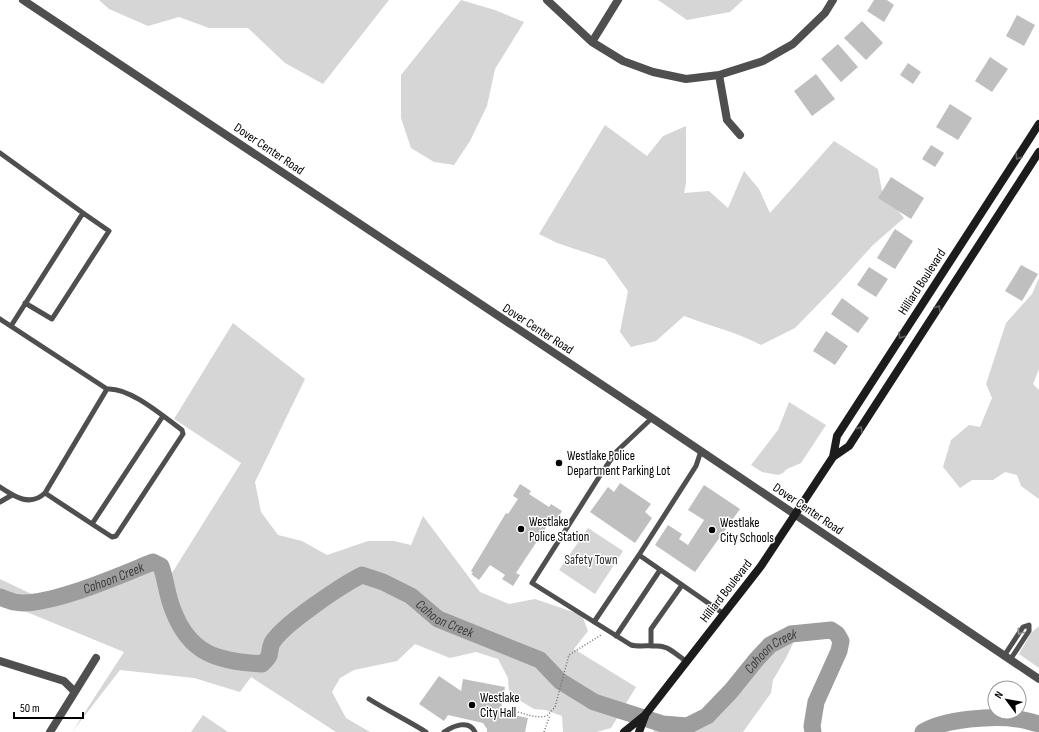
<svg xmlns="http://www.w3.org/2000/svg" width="1039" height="732" font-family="'Sofia Sans Condensed',sans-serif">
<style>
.green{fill:#d6d6d6}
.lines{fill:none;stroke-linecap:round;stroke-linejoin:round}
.river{stroke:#9d9d9d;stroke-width:17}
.building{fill:#bfbfbf}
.path{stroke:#717171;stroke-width:1.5;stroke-dasharray:1 2;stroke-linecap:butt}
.service{stroke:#4f4f4f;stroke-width:5}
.minor{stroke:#4f4f4f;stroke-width:8}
.tertiary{stroke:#4f4f4f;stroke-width:8}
.secondary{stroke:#1c1c1c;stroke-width:8}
.oneway{stroke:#606060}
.oneway2{stroke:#959595}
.poi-dot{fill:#000;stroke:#fff;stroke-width:1.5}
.labels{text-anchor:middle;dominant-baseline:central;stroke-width:3;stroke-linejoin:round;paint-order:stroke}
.street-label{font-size:13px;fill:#000;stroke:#fff}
.poi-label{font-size:13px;fill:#000;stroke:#fff;text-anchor:start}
.park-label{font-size:13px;fill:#2d2d2d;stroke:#fff}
.water-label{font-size:14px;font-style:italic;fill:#3e3e3e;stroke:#fff}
</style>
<rect width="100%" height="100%" fill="#fff"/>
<path class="green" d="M99,0H389L323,84L285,63L248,28H209L179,17L148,26L109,9Z
M461,0L495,10L524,22L495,69L487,106L470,141L454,165L434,162L411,148L401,118V75Z
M658,0H743L730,12L687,20Z
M605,125L647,156L663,136L686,126V183L684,193L709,191L728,208L744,171L759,189L770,213L834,141L878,169L882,191L904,218L873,245L834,288L795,328L761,345C737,332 710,326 684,316L656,341L631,347L620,332L628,291L605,259L557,243L539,234Z
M1039,278V369L1033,384L1039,390V499L1021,486L1017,475L1005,472L993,480H972L960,488L943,467L951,440L969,425L980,427L992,398L986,384L1006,323L1032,294Z
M233,323L305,379L255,482L261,512L278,535L302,541L327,555L368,541H394L411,545L423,516L480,592L509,604L535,599L582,615L588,631L574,649L636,687L611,728L597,732H563L562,716L545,710L534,709L509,694L508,678L498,659L476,652L450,658L415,644L397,661L354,670L340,678L332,692L346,718L370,732H336L251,677L240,692L194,678L120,670L72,732L124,652L0,601V579L44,600L110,580L153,562L172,573L241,463L174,419Z
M789,402L826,425L801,463L787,469L783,473L778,475L762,472L751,465L778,430Z
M588,528L623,551L595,594L559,570Z
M1039,626V668L1019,654L1031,633Z
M791,634L796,637L786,658L773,680L771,693L743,732H653L656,727L663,724L686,726L707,716L731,691L756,660L770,645Z
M203,715L228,732H191Z"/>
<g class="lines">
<g class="river">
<path id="s1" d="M0,597C5,599 10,601 14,602C45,609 123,574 153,562L161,566C166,580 167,596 173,610C190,655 218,661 262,664C274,653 267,654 272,643C282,625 342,585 362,575L383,582L411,596L438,619L540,660L560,681L594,702L663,724L687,726L707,716L731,691L756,660L770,645L791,634L831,630L837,634L841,641L839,651L816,702L812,726L813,732"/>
<path d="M923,732C944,719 994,715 1018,719C1025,720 1032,722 1039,724"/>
</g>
</g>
<path class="building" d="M874,0H887L894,5L884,22L867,11Z
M1017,15L1035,25L1024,46L1006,36Z
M862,21L883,43L866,60L844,38Z
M838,44L858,67L841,82L821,59Z
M990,57L1008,69L992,92L975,81Z
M908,63L921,72L913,84L900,75Z
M816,74L835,99L812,116L794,91Z
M950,104L972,118L958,140L936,127Z
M931,145L944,153L935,167L922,159Z
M891,177L924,198L911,219L878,198Z
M895,229L913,241L895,269L877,258Z
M1021,265L1038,274L1022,301L1005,291Z
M869,267L888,279L876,297L857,285Z
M842,298L869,318L858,333L831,314Z
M826,331L848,346L835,365L813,351Z
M620,483L651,504L645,512L652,518L635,543L590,512L608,487L614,492Z
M520,484L531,491L529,494L549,507L551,504L562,511L555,523L551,520L516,573L520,575L513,586L502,579L505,575L490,565L479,580L471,574L473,573L471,571L506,513L508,514L518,499L513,496Z
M704,485L740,509L695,572L655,545L668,525L682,534L679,539L688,545L704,520L688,510Z
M439,676L461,691L463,679L505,687L501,708L504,713L528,718L525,732H487V729L483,723L448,715L444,721L419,704Z"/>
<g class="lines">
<path class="path" d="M503,712C519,708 531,720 547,716L555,707L569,655L601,635
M544,732L550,715"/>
<path class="service" d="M0,153L83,213
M0,319L107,389C130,387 164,417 182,430L183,434L116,536L112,537L92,524L163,416
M11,326L83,213L109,231L52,319L25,303
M652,418L616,452L601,474L532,583L631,645C642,648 656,643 667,648C673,651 680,657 686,661
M0,487C15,497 30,507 45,493L107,389
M45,493L92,524
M0,502L12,495
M639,555L696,466L701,451
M594,622L639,555L724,614
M616,636L660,570
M651,646V629L682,585
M1004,656L1023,627L1029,625V631L1010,660
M369,699C388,711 407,720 426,732
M444,732C453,726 469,719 475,732"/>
<path class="minor" d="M547,0L592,42L623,61L653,72L686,79L719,75L763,61L793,44L825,13L833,0
M592,42L618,0
M719,75L727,120L740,135
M0,661L64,681L74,691
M50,732L96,658"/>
<path class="tertiary" d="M23,0L652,418L1039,679"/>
<path class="secondary" d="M833,457L849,446L1039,152
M624,732L645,715L761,566L833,457L837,436L1039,124
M639,732L645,716"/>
</g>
<defs><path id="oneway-chevron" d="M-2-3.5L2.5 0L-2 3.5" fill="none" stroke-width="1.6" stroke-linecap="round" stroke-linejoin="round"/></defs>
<g class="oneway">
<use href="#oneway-chevron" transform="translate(1018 157) rotate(123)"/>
<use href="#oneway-chevron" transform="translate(938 308) rotate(-57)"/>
<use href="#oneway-chevron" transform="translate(901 336) rotate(123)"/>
<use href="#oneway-chevron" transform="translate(860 429) rotate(-57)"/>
</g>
<use class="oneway2" href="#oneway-chevron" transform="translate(1020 632) rotate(124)"/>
<g class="poi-dot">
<circle cx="559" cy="463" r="4"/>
<circle cx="521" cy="529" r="4"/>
<circle cx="712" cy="530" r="4"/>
<circle cx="472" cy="705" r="4"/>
</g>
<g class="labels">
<g class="street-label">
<text transform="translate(269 149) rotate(34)">Dover Center Road</text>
<text transform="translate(922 282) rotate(-57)">Hilliard Boulevard</text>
<text transform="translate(538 329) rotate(33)">Dover Center Road</text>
<text transform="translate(808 509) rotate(34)">Dover Center Road</text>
<text transform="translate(726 591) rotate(-52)">Hilliard Boulevard</text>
</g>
<g class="poi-label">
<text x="567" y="456">Westlake Police<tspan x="567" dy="15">Department Parking Lot</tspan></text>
<text x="529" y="522">Westlake<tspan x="529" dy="15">Police Station</tspan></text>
<text x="720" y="523">Westlake<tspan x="720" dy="15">City Schools</tspan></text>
<text x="480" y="698">Westlake<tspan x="480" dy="15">City Hall</tspan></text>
</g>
<g class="park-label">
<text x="591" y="560">Safety Town</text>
</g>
<g class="water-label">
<text stroke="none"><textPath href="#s1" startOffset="118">Cahoon Creek</textPath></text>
<text stroke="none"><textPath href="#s1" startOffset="560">Cahoon Creek</textPath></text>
<text stroke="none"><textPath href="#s1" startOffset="944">Cahoon Creek</textPath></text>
</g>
</g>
<g transform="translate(1007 700) rotate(302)"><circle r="19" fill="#ffffff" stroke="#999999"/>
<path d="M0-3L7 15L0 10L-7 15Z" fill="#000000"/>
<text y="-6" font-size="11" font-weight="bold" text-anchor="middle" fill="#000000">N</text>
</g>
<path d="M14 712v6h69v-6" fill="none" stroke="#000000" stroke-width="2"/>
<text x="20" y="712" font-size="12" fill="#000000" stroke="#ffffff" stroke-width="3" paint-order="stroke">50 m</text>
</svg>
